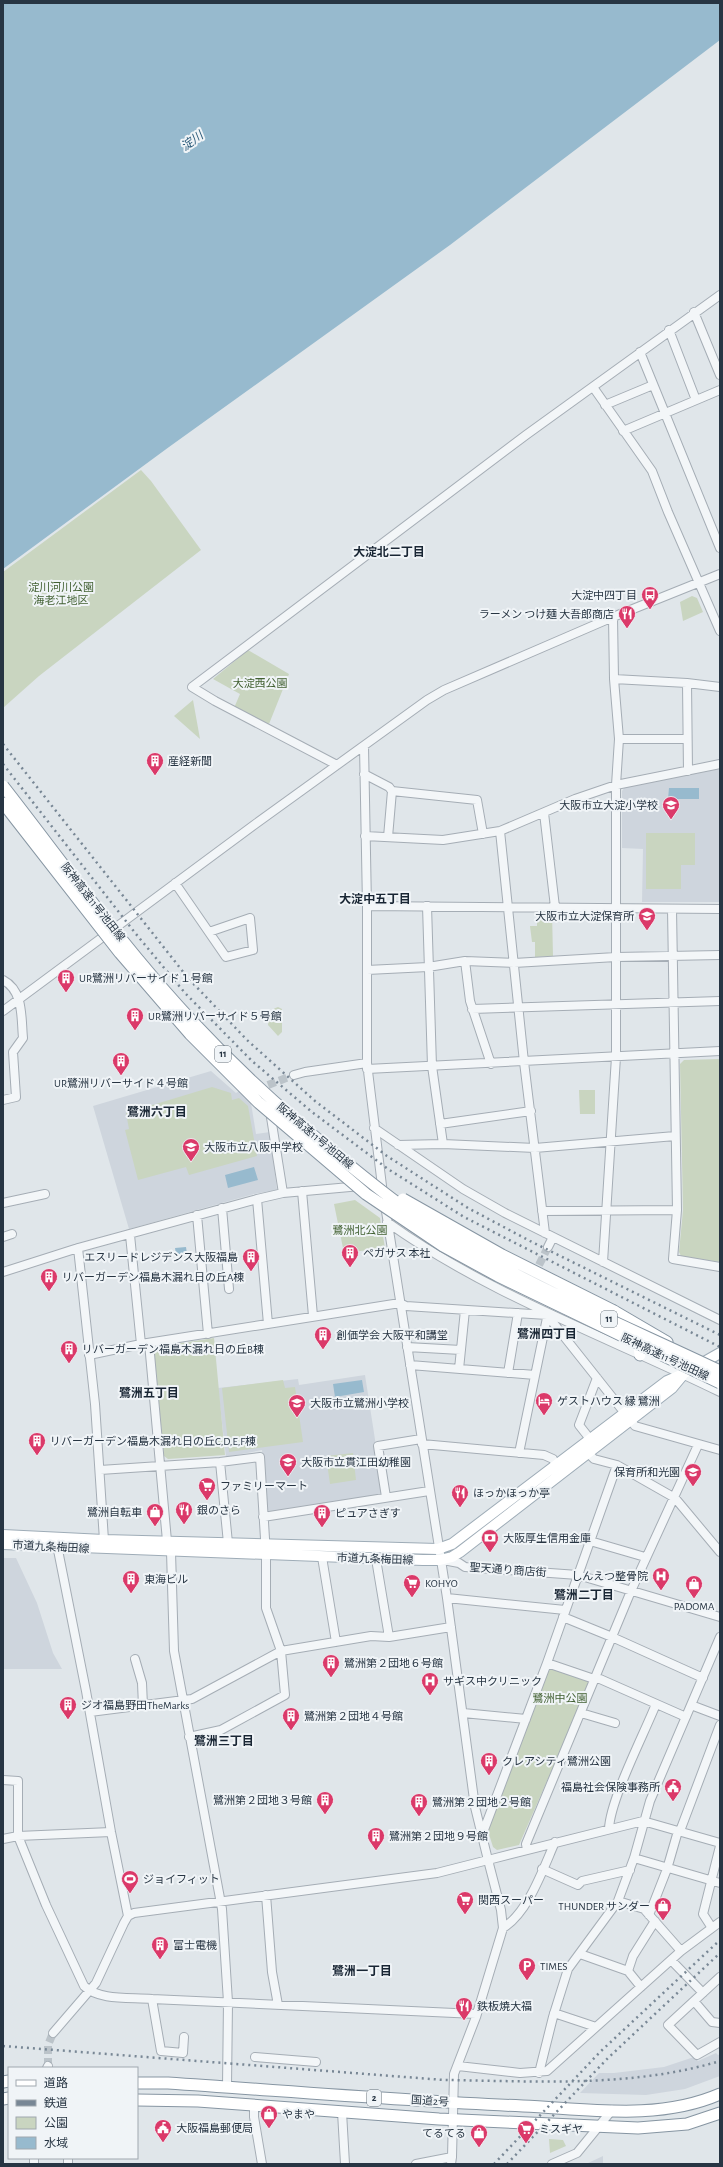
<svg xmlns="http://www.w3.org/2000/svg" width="723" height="2167" font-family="'Alegreya Sans','Noto Sans JP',sans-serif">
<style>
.built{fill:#ced5dd}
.green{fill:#c9d5c0}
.water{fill:#97bace}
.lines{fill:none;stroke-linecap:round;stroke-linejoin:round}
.minor-tunnel{stroke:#bbc3c9;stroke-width:8;stroke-dasharray:8 4;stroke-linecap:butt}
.minor-casing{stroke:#a5adb5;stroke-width:10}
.major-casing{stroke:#9eacb7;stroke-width:12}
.highway-casing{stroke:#8695a2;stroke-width:13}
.minor{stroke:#f3f6f8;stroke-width:8}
.major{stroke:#fff;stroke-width:10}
.highway{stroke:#fff;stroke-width:11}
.rail{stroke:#788795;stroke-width:2.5;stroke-dasharray:2 4;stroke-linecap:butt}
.highway-bridge-casing{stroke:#8695a2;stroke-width:13;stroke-linecap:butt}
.highway-bridge{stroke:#fff;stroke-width:11}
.labels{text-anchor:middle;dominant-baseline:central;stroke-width:4;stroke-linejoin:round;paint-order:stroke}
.shield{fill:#f0f4f7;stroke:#636e79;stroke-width:1}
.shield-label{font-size:10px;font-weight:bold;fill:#273543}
.park-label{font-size:11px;fill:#426133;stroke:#f0f4f7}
.poi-label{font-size:11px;fill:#273543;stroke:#f0f4f7;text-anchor:start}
.street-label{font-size:11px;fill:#273543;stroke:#f0f4f7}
.water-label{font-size:12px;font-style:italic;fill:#2d5c7b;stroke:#f0f4f7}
.neighbourhood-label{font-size:12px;font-weight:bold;fill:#192634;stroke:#f0f4f7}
</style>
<rect width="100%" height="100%" fill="#e0e6ea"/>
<path class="built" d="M720,769V902H642L643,849L622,848V791L625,787Z
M211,1071L236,1093L239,1091L251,1103L256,1134L270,1132L277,1190L254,1194L129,1229L93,1106Z
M365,1375L383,1491L380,1495L270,1512L266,1509L262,1450L226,1457L218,1388L298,1379L299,1385Z
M3,1558H16L37,1603L53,1653L62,1669H3Z
M716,2053L718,2055L720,2054V2076L685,2089L646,2095L580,2093L599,2073H614L664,2067L694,2057L698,2061Z
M603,2156V2164H586Z"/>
<path class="green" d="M141,470L151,481L201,550L39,676L3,708V572Z
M692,596L697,598L703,612L683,621L680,602Z
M248,650L289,674L269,724L234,708L240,694L213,679Z
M193,700L200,739L174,716Z
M646,833H695V865H681V889H646Z
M537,912H552L553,956L535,957V942H532L530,926H537Z
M278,1007L282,1009V1032L278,1036L268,1025C269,1017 270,1009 278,1007Z
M720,1059V1262L681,1256L679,1252L683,1210L680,1064L684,1060Z
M212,1087L231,1093L232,1100L239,1098L248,1106L257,1156L189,1175L186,1167L138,1180L125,1130L129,1129L126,1113Z
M579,1090H595V1114H580Z
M355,1200L380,1218L385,1248L344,1253L334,1204Z
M214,1338L225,1455L168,1459L164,1456L154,1350L156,1347Z
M283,1380L285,1388L295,1387L303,1442L229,1452L222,1388Z
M353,1453L356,1480L330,1484L326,1456Z
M552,1669L588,1680L589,1685L519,1845L497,1850L493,1847L488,1831L548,1671Z
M549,2139L563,2140L566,2146L550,2153Z"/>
<path class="water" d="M3,3H720V40L450,245L169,447L3,569Z
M669,788H699V799H668Z
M254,1167L258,1180L228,1188L225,1175Z
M186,1247L187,1254H176L175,1248Z
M362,1380L364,1392L335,1397L333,1384Z"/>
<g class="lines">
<path class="minor-tunnel" d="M268,1085L294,1075
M539,1265L548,1247
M48,2066V2045L53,2033"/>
<defs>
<path id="minor" d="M694,312L720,375
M669,330L696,400
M640,352L720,548
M593,387L652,471L668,512L720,631
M605,405L653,385
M623,431L720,390
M614,679L687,683L720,687
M687,683L688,771
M619,739H687
M364,746L367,906V1063L383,1194
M337,765L215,701L192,687L526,435L720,295
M364,774L389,787L392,791L388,837
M392,791L477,800L483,834
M544,813L555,907
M500,831L524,1062L545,1233
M365,836L443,840L500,831L575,799L616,785L720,764
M175,883L226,957L253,950L250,918L209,932
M367,906L720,909
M427,906L432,1066L443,1144
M672,909L677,1210L673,1259L720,1267
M465,961L470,1001L491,1064
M367,970L428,967L465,961L514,963L616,957L720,955
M3,980C24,991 21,1018 23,1038L13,1052L16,1097L3,1100
M472,1009L720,1001
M3,1011L254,825L427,700L444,690L613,617L720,574
M367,1069L720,1051
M294,1075L305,1072L367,1063
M270,1111L283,1193
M440,1124L531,1111
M374,1128L463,1189L505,1213L720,1320
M398,1145L443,1144L535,1148L675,1136
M302,1191L313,1316
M257,1199L268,1324
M3,1203L45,1194
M222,1208L229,1289
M542,1211L677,1210
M197,1215L208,1334
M387,1222C487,1294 610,1338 720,1392
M130,1235L141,1344
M3,1237L12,1234
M548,1247L553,1237
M78,1248L95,1404L104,1540
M603,1262L616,1057V785L619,739L614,679L613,617
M3,1272L78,1248L257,1199L283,1193L361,1186
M149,1343L167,1541L171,1552L174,1651L222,1909L228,2002L227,2087
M407,1347L461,1350
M89,1355L141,1344L400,1303L406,1306L547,1315L635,1426L720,1450
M410,1365L535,1375
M459,1369L465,1310
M508,1373L518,1313
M590,1439L579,1425L597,1378
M422,1444L544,1455L553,1459L556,1466
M519,1453L548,1313
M588,1453L594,1459L617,1465L675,1498L720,1552
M220,1462L228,1543
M100,1470L220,1462L260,1457L266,1555V1608L281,1651L285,1695L221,1730L189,1737
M386,1497L378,1446L421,1439
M263,1517L429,1491
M56,1540L86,1691L111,1832L128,1916
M590,1541L645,1557
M322,1557L336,1642
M376,1559L389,1637
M443,1560L459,1563L465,1567L578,1575L720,1617
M447,1598L565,1610
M563,1617L612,1637L703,1678
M135,1659L142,1683L143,1706
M547,1663L594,1679H600L686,1717
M691,1705L720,1716
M90,1712L192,1699L281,1651L371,1636L389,1637L451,1627
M463,1713L526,1719
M581,1713L615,1723
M3,1780L18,1781V1836L46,1905L84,1986C100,2001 130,1997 152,1999L476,2014
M609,1829C610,1800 644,1734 656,1704
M680,1831L720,1725
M482,1835L547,1663L617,1465
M3,1839L18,1836L111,1832
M527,1850L526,1844L631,1591L698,1445
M634,1858L720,1883
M542,1869L578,1885L582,1881L630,1870
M266,1895L272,1972L278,2005
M618,1901L644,1909L681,1951
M649,1915L667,1869L678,1831
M503,1928C528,1913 543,1869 555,1842
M712,1928L703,1914L720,1846
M580,1954L628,1971L641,1987
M671,1960L703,1993
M628,1971L633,1956L655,1921
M720,1977L668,2025L697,2055L720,2042
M152,1999L161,2051L183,2053L184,2037
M694,2001L712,2022L720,2023
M554,2013L596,2027
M53,2033L96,1983L124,1923L128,1916L134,1913L437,1873L488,1860L475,1807L447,1598L385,1205
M255,2057L316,2062
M458,2066L520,2073L547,2071L681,1951L720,1922
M47,2068L48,2066
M539,2073L553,2017L568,1969L618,1901L634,1858L650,1801L720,1637
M254,2106V2117L262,2164
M342,2112L345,2164
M34,2158V2164
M68,2158V2164
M416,2164L452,2157
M451,2164L452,2157L454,2074L476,2017L503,1928L501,1910L488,1860L643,1821L720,1843
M552,2164L577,2153L612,2110"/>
<path id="major" d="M3,1535L104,1540L438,1549L452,1544L667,1381L683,1374L720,1353
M3,1544L423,1560H440L452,1557L460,1552L672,1388L682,1376"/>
<path id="highway" d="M614,1311L667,1342
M638,1336L640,1355
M3,2082L9,2081
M137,2083H168C287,2091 405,2101 523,2106C589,2109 658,2121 720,2094
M3,2099L9,2098
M137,2100L198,2101L439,2119L638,2128L687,2124L720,2113"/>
</defs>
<use href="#minor" class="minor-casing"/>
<use href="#major" class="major-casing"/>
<use href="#highway" class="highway-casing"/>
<use href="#minor" class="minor"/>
<use href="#major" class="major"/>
<use href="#highway" class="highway"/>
<path class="rail" d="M3,744L188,978L247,1040L315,1101L387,1156L468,1208L530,1241L720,1335
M3,764L136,934L185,993L252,1061L312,1112L388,1169L464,1217L720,1347
M3,2046L444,2080C536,2081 631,2088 720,2061
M494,2164L600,2052L720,1940
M507,2164L607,2059L720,1953"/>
<defs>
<path id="highway-bridge" d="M3,786C56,854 107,925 164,990C218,1052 278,1108 342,1159C365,1178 388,1197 413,1214C508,1278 617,1322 720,1371
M3,803L120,953L190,1034L258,1102L366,1194L443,1246L498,1276L720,1383
M403,1199L502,1255L614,1311"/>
</defs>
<use href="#highway-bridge" class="highway-bridge-casing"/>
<use href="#highway-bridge" class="highway-bridge"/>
</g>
<defs>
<symbol id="bus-pin" viewBox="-11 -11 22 30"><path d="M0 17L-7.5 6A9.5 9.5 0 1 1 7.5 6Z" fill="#db3969" stroke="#f0f4f7"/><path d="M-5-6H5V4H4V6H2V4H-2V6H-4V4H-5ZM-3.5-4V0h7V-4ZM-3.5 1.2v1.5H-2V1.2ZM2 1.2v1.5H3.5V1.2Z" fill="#fff"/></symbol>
<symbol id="restaurant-pin" viewBox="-11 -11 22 30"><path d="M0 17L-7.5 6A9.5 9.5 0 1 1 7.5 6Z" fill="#db3969" stroke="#f0f4f7"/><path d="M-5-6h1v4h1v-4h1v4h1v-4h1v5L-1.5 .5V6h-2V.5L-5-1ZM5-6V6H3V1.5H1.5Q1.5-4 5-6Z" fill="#fff"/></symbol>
<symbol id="building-pin" viewBox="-11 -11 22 30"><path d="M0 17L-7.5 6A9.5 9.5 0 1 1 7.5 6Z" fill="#db3969" stroke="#f0f4f7"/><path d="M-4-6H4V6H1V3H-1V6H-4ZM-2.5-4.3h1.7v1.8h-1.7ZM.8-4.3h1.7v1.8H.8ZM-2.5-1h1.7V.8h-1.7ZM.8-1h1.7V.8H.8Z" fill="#fff"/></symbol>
<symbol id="school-pin" viewBox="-11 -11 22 30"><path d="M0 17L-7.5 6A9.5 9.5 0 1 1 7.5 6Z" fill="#db3969" stroke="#f0f4f7"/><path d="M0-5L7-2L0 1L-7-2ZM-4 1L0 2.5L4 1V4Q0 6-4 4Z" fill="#fff"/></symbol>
<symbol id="hotel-pin" viewBox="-11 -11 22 30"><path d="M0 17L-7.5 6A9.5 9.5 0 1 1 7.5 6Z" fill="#db3969" stroke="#f0f4f7"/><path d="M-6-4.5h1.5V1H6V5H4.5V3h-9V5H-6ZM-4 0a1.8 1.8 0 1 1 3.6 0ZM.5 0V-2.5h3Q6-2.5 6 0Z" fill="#fff"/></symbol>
<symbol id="supermarket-pin" viewBox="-11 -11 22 30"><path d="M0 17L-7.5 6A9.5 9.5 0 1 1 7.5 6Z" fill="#db3969" stroke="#f0f4f7"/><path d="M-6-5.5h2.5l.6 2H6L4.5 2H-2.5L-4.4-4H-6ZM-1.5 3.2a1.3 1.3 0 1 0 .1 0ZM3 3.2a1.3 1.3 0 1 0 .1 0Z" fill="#fff"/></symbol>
<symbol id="shop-pin" viewBox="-11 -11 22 30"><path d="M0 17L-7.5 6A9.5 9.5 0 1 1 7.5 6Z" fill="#db3969" stroke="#f0f4f7"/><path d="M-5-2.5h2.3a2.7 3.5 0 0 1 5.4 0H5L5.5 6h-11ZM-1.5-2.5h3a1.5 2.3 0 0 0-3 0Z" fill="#fff"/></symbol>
<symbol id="bank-pin" viewBox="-11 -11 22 30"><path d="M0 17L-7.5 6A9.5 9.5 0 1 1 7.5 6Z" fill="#db3969" stroke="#f0f4f7"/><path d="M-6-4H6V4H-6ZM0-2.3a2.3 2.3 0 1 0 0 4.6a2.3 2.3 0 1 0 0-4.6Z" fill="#fff"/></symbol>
<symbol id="hospital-pin" viewBox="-11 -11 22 30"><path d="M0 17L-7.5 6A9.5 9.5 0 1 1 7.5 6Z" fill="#db3969" stroke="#f0f4f7"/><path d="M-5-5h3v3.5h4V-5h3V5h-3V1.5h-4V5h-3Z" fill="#fff"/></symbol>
<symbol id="civic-pin" viewBox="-11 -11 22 30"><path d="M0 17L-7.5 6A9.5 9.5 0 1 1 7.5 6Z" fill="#db3969" stroke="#f0f4f7"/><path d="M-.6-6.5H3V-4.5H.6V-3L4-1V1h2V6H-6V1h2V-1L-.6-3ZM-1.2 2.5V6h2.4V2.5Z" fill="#fff"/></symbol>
<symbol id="stadium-pin" viewBox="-11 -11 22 30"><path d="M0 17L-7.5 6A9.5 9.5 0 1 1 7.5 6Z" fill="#db3969" stroke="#f0f4f7"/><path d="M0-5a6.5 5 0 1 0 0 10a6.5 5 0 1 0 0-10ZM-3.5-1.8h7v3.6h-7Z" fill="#fff"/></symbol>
<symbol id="parking-pin" viewBox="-11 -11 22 30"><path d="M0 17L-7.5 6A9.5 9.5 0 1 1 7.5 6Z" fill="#db3969" stroke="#f0f4f7"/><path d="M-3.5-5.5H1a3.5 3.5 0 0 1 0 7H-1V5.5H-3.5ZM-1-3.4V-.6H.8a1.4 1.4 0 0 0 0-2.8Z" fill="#fff"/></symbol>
</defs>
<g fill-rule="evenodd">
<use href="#bus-pin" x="640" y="585" width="20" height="27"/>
<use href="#restaurant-pin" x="617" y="604" width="20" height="27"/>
<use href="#building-pin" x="145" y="751" width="20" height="27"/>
<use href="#school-pin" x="661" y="795" width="20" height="27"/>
<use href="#school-pin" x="637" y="906" width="20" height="27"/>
<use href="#building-pin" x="56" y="968" width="20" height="27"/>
<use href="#building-pin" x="125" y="1006" width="20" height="27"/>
<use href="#building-pin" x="111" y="1051" width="20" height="27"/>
<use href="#school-pin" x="181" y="1137" width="20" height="27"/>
<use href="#building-pin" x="340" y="1243" width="20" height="27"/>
<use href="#building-pin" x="241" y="1247" width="20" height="27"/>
<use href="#building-pin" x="39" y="1267" width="20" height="27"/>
<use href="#building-pin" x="313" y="1325" width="20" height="27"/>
<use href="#building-pin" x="59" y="1339" width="20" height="27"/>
<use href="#hotel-pin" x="534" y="1391" width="20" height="27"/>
<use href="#school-pin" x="287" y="1393" width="20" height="27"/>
<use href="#building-pin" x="27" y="1431" width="20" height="27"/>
<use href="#school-pin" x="278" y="1452" width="20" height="27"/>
<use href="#school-pin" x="683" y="1462" width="20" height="27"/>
<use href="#supermarket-pin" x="197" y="1476" width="20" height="27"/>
<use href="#restaurant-pin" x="450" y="1483" width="20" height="27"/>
<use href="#restaurant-pin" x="174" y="1500" width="20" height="27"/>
<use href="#shop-pin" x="145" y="1502" width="20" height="27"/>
<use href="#building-pin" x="312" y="1503" width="20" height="27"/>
<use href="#bank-pin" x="480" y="1528" width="20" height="27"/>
<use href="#hospital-pin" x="651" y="1566" width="20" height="27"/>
<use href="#building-pin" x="121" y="1569" width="20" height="27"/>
<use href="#supermarket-pin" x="402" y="1573" width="20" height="27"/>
<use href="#shop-pin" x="684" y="1574" width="20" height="27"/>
<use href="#building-pin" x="321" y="1653" width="20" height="27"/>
<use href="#hospital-pin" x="420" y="1671" width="20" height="27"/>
<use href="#building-pin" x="58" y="1695" width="20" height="27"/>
<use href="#building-pin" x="281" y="1706" width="20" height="27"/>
<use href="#building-pin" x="479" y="1751" width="20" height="27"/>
<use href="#civic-pin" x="663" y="1777" width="20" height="27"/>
<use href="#building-pin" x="315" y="1790" width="20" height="27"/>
<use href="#building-pin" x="409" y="1792" width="20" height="27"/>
<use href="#building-pin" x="366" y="1826" width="20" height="27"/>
<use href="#stadium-pin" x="120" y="1869" width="20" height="27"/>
<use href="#supermarket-pin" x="455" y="1890" width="20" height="27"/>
<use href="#shop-pin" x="653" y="1896" width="20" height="27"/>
<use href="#building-pin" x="150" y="1935" width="20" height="27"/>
<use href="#parking-pin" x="517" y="1956" width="20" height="27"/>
<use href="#restaurant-pin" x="454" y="1996" width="20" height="27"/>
<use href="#shop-pin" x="259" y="2104" width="20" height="27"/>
<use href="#civic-pin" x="153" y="2118" width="20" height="27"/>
<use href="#supermarket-pin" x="516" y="2119" width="20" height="27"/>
<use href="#shop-pin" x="469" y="2123" width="20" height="27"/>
</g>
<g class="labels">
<g class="shield">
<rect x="215" y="1046" width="16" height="16" rx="3"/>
<rect x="601" y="1311" width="16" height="16" rx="3"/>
<rect x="367" y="2090" width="14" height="16" rx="3"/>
</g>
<g class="shield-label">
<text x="223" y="1054">11</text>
<text x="609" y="1319">11</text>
<text x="374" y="2098">2</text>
</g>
<g class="park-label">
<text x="61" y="587">淀川河川公園<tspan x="61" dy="13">海老江地区</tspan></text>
<text x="260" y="683">大淀西公園</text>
<text x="360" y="1230">鷺洲北公園</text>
<text x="560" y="1698">鷺洲中公園</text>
</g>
<g class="poi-label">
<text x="637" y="595" text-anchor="end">大淀中四丁目</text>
<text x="614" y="614" text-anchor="end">ラーメン つけ麺 大吾郎商店</text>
<text x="168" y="761">産経新聞</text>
<text x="658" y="805" text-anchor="end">大阪市立大淀小学校</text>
<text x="634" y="916" text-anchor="end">大阪市立大淀保育所</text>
<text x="79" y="978">UR鷺洲リバーサイド１号館</text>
<text x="148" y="1016">UR鷺洲リバーサイド５号館</text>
<text x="121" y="1083" text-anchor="middle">UR鷺洲リバーサイド４号館</text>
<text x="204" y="1147">大阪市立八阪中学校</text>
<text x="363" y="1253">ペガサス 本社</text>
<text x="238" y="1257" text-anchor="end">エスリードレジデンス大阪福島</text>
<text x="62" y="1277">リバーガーデン福島木漏れ日の丘A棟</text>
<text x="336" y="1335">創価学会 大阪平和講堂</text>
<text x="82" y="1349">リバーガーデン福島木漏れ日の丘B棟</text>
<text x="557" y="1401">ゲストハウス 縁 鷺洲</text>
<text x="310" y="1403">大阪市立鷺洲小学校</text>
<text x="50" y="1441">リバーガーデン福島木漏れ日の丘C,D,E,F棟</text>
<text x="301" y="1462">大阪市立貫江田幼稚園</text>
<text x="680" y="1472" text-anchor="end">保育所和光園</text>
<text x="220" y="1486">ファミリーマート</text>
<text x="473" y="1493">ほっかほっか亭</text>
<text x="197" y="1510">銀のさら</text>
<text x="142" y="1512" text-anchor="end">鷺洲自転車</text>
<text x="335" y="1513">ピュアさぎす</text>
<text x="503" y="1538">大阪厚生信用金庫</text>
<text x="648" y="1576" text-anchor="end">しんえつ整骨院</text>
<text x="144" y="1579">東海ビル</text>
<text x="425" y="1583">KOHYO</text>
<text x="694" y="1606" text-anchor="middle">PADOMA</text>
<text x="344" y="1663">鷺洲第２団地６号館</text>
<text x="443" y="1681">サギス中クリニック</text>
<text x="81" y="1705">ジオ福島野田TheMarks</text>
<text x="304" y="1716">鷺洲第２団地４号館</text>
<text x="502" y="1761">クレアシティ鷺洲公園</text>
<text x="660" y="1787" text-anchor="end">福島社会保険事務所</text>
<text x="312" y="1800" text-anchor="end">鷺洲第２団地３号館</text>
<text x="432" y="1802">鷺洲第２団地２号館</text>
<text x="389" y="1836">鷺洲第２団地９号館</text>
<text x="143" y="1879">ジョイフィット</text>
<text x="478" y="1900">関西スーパー</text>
<text x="650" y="1906" text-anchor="end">THUNDER サンダー</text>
<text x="173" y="1945">富士電機</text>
<text x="540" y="1966">TIMES</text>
<text x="477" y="2006">鉄板焼大福</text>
<text x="282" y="2114">やまや</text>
<text x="176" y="2128">大阪福島郵便局</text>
<text x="539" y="2129">ミスギヤ</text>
<text x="466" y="2133" text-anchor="end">てるてる</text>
</g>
<g class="street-label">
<text transform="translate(93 902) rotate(52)">阪神高速11号池田線</text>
<text transform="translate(315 1136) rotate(40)">阪神高速11号池田線</text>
<text transform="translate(665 1357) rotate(25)">阪神高速11号池田線</text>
<text transform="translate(51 1547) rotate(3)">市道九条梅田線</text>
<text transform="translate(375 1559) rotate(2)">市道九条梅田線</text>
<text transform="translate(508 1570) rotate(4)">聖天通り商店街</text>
<text transform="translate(430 2101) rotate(4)">国道2号</text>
</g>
<g class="water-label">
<text transform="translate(192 141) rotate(-36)">淀川</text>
</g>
<g class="neighbourhood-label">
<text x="389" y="552">大淀北二丁目</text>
<text x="375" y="899">大淀中五丁目</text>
<text x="157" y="1112">鷺洲六丁目</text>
<text x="547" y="1334">鷺洲四丁目</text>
<text x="149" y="1393">鷺洲五丁目</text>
<text x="584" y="1595">鷺洲二丁目</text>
<text x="224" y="1741">鷺洲三丁目</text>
<text x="362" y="1971">鷺洲一丁目</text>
</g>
</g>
<rect width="723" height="2167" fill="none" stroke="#273543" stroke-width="8"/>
<rect x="8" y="2067" width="130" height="92" fill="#f0f4f7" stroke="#a0a8af"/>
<rect x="16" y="2080" width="20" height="6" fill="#ffffff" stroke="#a0a8af"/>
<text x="44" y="2087" font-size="12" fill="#273543">道路</text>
<rect x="16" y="2100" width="20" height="6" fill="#788795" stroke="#a0a8af"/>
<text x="44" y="2107" font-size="12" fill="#273543">鉄道</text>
<rect x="16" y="2117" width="20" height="12" fill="#c9d5c0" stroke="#a0a8af"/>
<text x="44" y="2127" font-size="12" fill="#273543">公園</text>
<rect x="16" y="2137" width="20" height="12" fill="#97bace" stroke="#a0a8af"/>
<text x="44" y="2147" font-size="12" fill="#273543">水域</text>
</svg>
